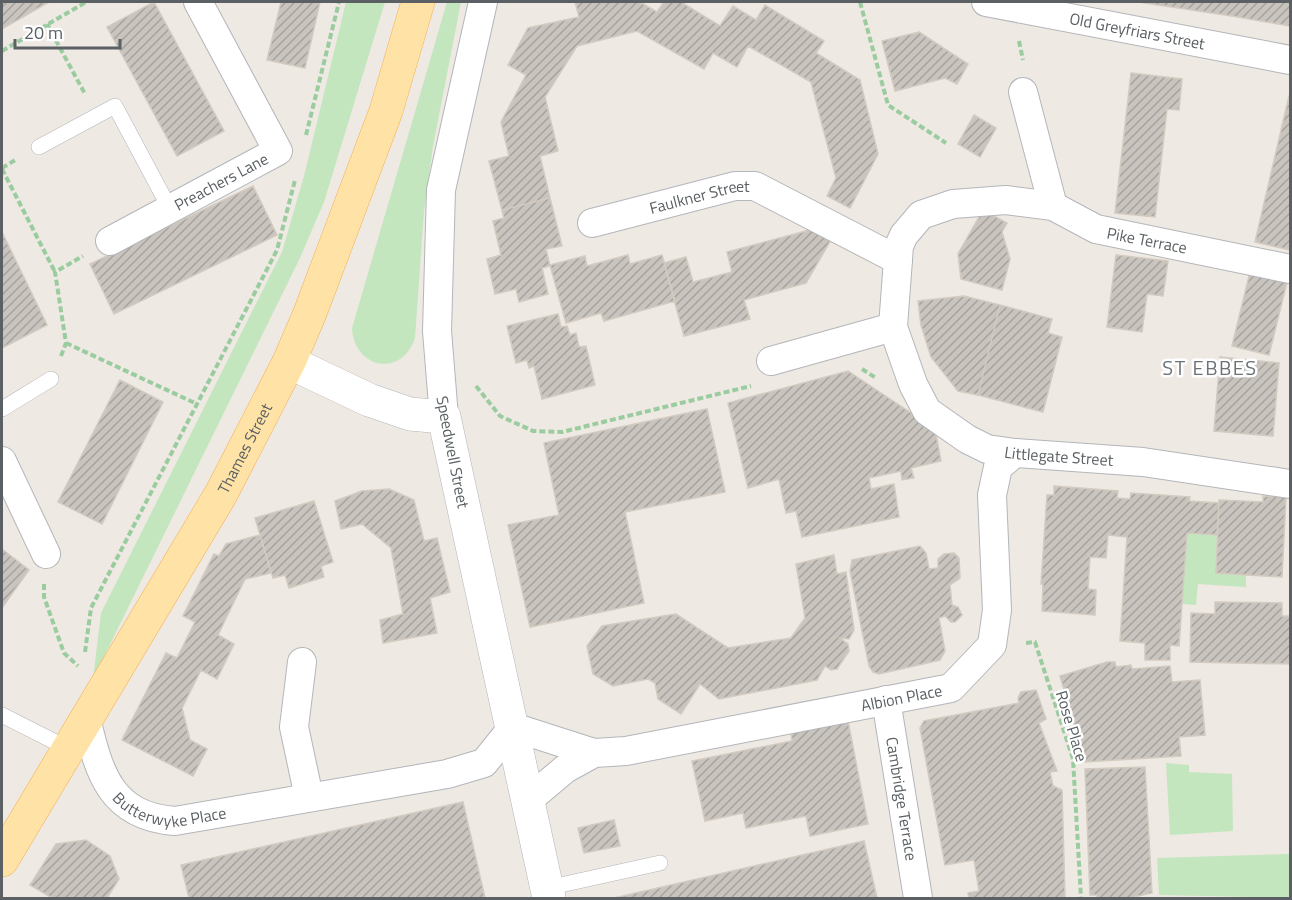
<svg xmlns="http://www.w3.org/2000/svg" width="1292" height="900" font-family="'Titillium Web',sans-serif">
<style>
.grass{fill:#c4e6be}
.building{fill:url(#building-hatch);stroke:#d3cac0;stroke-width:1.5}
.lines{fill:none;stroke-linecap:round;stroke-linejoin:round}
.service-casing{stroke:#b3b6ba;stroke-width:16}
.minor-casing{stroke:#b3b6ba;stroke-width:30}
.tertiary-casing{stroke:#b3b6ba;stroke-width:34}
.primary-casing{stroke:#f4af55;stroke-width:34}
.path{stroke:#9acca0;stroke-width:4;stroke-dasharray:6 3;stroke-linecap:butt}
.service{stroke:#fff;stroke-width:15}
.minor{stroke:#fff;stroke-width:28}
.tertiary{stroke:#fff;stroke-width:33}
.primary{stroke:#ffe3a6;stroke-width:33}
.labels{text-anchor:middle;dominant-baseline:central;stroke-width:5;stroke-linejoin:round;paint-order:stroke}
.street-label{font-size:16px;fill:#5a6063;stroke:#fff}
.quarter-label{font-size:20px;letter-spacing:1.5px;fill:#6b7275;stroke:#fff}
</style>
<defs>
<pattern id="building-hatch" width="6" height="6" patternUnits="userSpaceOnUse" patternTransform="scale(1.5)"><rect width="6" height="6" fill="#c9c4be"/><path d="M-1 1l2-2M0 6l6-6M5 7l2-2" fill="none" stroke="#a6a39e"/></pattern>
</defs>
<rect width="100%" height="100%" fill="#eee9e2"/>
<path class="grass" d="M346,2H385L324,202L300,258L93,679L101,613L282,252L304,176Z
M447,2H461L433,146L424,211L415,338C402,378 354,369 352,328Z
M1187,533L1217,535L1216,573L1246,575V587L1198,584L1196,605L1182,604Z
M1166,763L1189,765V772L1232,774L1233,831L1170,835Z
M1290,854V898L1159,895L1157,858Z"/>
<path class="building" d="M2,2H49L2,29Z
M154,2L224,131L177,156L107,27Z
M281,2H320L305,68L267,60Z
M575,2H640L657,12L664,2H681L720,26L733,6L756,20L765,5L824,41L816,53L860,80L878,154L850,208L827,196L836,178L811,82L748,46L737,67L713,53L704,69L637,31L577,46L545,97L558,151L540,156L550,198L502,210L489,161L509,156L501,122L526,75L508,65L528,28L579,17Z
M1138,2H1290V26L1232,16Z
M919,32L968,64L957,84L945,78L895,91L882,41Z
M1131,73L1182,79L1179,110L1167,109L1155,217L1115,213Z
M1289,96H1290V250L1255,242Z
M974,115L996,128L980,157L958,144Z
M253,186L277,235L114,314L90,264Z
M550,198L562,246L546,249L550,266L542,268L548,294L519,302L516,289L495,294L487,259L501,255L493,221L504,218L502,210Z
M983,210L1007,223L1002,232L1010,259L1002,290L961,279L958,254Z
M812,220L835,233L806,283L744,300L750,319L684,336L664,263L686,257L693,282L732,272L727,252L806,231Z
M2,232L47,325L2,348Z
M628,255L630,264L662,255L675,301L604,321L601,313L566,323L550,265L585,256L587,266Z
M1116,255L1168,261L1163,296L1147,294L1142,332L1107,327Z
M1250,272L1287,282L1269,355L1232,346Z
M964,296L1000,305L978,395L958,391L931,357L921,325L918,301Z
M1000,305L1052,319L1048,333L1062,337L1043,412L978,395Z
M558,314L561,327L567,326L570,335L576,333L579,347L586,346L595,385L542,399L534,366L529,368L527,360L516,363L507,326Z
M1220,357L1279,363L1273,436L1214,431Z
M848,371L935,429L941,461L911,468L914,478L902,480L901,471L869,478L871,489L894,484L899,517L802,537L796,511L786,513L779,479L748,488L728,403Z
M120,380L163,402L102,524L58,502Z
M707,409L725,492L625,512L644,603L530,627L508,525L559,515L544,443Z
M1054,486L1118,491L1117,498L1130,499L1131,493L1190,497L1189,501L1219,503L1217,535L1187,533L1179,646L1170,645V660H1145V643L1120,641L1127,537L1108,535L1106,558L1090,557L1088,589L1096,590L1095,615L1042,611L1043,584H1041L1047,495H1054Z
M389,489L414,500L424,541L437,538L450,592L430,598L437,633L383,643L380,620L403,614L391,548L362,524L341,529L335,501L362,491Z
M1263,496L1286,497L1282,577L1216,573L1219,500L1263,502Z
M314,501L333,562L321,566L324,577L289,588L285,575L273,578L255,518Z
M260,535L271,573L245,579L218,635L234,644L217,679L201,670L182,708L190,740L207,749L193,776L122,740L166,653L177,658L195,622L183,616L214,554L219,556L226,544Z
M920,546L926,553L929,569L938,568V559L944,554L954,553L959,558L960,578L950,585L952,605L958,607L962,615L955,622H951L945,616L939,618L945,651L940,660L879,674L873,672L869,666L850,571L852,560Z
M2,549L29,570L2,608Z
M834,555L837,574L846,572L854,630L849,639L840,638L848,644L849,651L837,669L831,670L825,666L817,680L719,699L700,684L681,714L658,699L655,683L648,679L613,686L593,674L587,646L602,626L676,614L728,648L791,638L805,618L796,564Z
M1215,602L1282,603V616H1290V664L1190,662L1191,613L1215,614Z
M1107,662H1115L1116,667L1131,665L1132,669L1170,666L1172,682L1200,680L1205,735L1179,737L1181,756L1085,762L1060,676Z
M1036,690L1046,719L1039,723L1057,771L1050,772L1053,786L1062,790L1065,898H969L968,893L979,891L974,860L945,865L920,728L924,721L1019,703L1018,698L1021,692Z
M848,721L868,824L810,836L806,816L746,828L743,813L705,821L692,761L792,741L791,733Z
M1145,767L1152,893L1129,898H1097V895H1090L1085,769Z
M463,802L485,898H189L181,865Z
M614,820L620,846L584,853L578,828Z
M86,840L110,856L119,879L107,898H52L30,885L56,844Z
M864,841L877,898H614Z"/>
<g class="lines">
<defs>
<path id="service" d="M39,147L115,106L170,209
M2,409L51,379
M2,715L69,749
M547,888L660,863"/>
<g id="minor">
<path id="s1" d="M986,2L1290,60"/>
<path d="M1023,92L1053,206"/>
<path id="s2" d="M592,223L735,186H755L898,260"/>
<path id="s3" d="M110,241L278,151L198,2"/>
<path id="s4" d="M1290,269L1096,229L1053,206L1006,200L953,204L921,215L904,235L899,246L893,327L913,384L927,411L967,439L987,449L1015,453L1143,462L1290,484"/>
<path d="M771,361L893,327"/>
<path d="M444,417L437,331L441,190L483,2"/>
<path d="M2,461L46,554"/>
<path d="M302,662L294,727L309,797"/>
<path id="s5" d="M886,700L918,898"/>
<path id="s6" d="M86,718C99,774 111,816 175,821L447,774L484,763L513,727L594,753L626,751L951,688L992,645L997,610L992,495L998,467L1015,453"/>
<path d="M527,801L565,769L594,753"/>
</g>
<path id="tertiary" d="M289,362L369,400L410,414L444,417L549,898"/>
<g id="primary">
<path id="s7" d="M2,860L221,494L289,362L310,313L386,111L418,2"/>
</g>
</defs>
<use href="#service" class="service-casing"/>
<use href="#minor" class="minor-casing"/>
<use href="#tertiary" class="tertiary-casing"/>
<use href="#primary" class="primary-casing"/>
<path class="path" d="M860,2L888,105L946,143
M47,24L85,94
M1019,41L1023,60
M2,51L86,2
M306,135L339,2
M2,168L17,159
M2,169L55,272
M66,343L197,404
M61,356L66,343L55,272L83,256
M862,369L876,378
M476,386L500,416L533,431L562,432L751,386
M44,584V597L64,653L78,666
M1026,643L1035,642L1073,759L1081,898
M85,652L91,608L277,250L295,180"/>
<use href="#service" class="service"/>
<use href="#minor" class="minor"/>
<use href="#tertiary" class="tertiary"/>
<use href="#primary" class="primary"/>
</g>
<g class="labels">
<g class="street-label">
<text stroke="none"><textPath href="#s1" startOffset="154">Old Greyfriars Street</textPath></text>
<text stroke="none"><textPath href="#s3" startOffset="126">Preachers Lane</textPath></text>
<text stroke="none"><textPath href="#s2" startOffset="111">Faulkner Street</textPath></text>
<text transform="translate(1147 240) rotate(11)">Pike Terrace</text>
<text stroke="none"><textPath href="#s7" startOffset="478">Thames Street</textPath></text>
<text transform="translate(453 452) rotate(79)">Speedwell Street</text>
<text stroke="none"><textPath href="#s4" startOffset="735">Littlegate Street</textPath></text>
<text stroke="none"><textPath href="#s6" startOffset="908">Albion Place</textPath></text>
<text transform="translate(1072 726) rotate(73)">Rose Place</text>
<text stroke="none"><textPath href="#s5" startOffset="100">Cambridge Terrace</textPath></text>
<text stroke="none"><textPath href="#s6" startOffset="142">Butterwyke Place</textPath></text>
</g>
<g class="quarter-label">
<text x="1210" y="367">ST EBBES</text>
</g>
</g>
<rect width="1292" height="900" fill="none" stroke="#5a6063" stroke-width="6"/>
<path d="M15 39v9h105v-9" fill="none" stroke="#5a6063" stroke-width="3"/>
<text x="24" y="39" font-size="18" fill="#5a6063" stroke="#ffffff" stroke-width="4.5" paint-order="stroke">20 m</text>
</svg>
